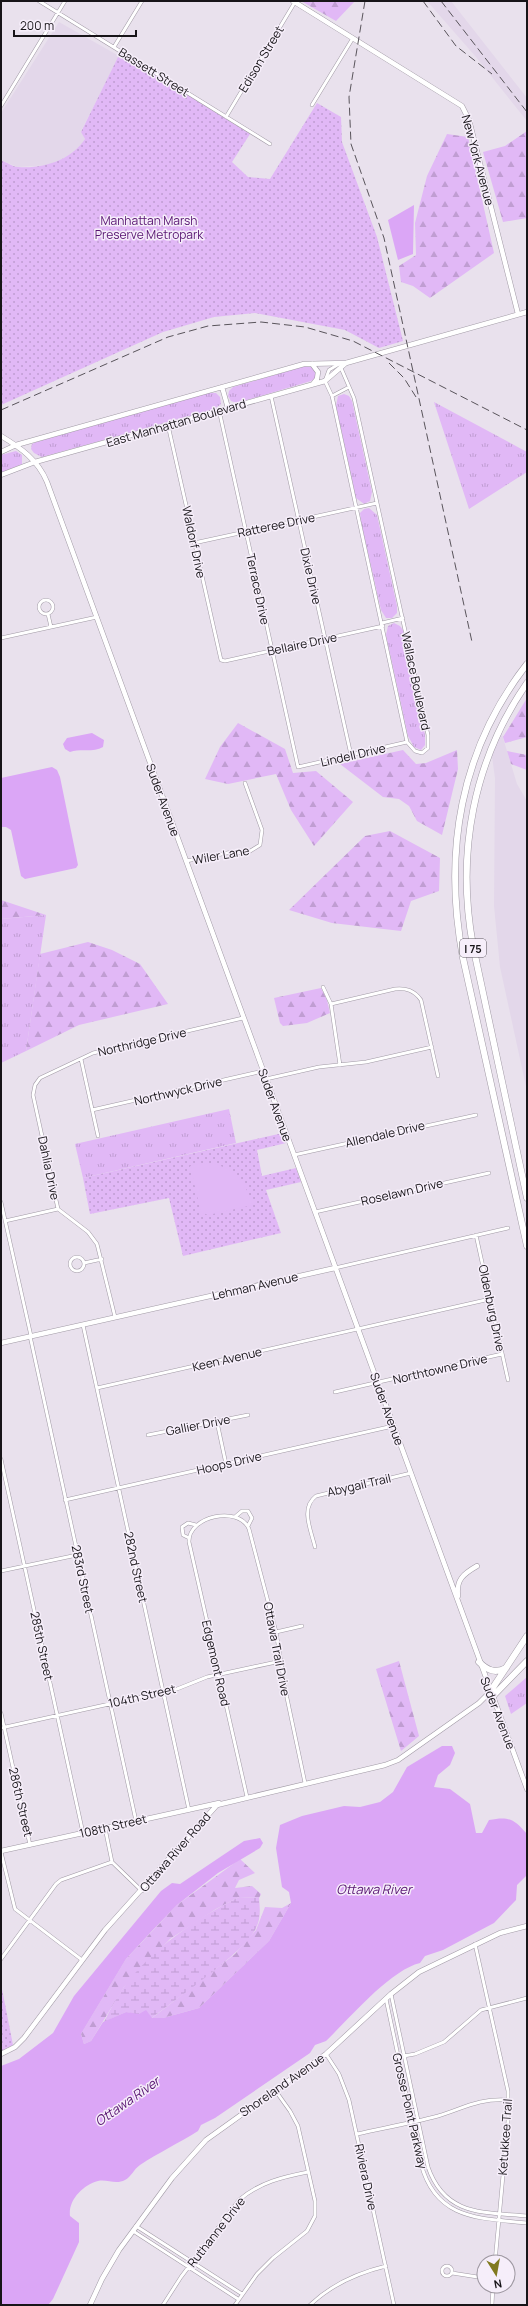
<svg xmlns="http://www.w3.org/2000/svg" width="528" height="2306" font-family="Manrope,sans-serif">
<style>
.built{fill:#e3d7ea}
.grass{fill:url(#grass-tufts)}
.forest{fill:url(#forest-firs)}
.wetland{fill:url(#wetland-marsh)}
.park{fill:url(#park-dots)}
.garden{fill:#e1b8f6}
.water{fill:#dba6f6}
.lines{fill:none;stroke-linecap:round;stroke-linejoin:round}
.street-casing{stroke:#a19aa5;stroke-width:4}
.secondary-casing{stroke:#a19aa5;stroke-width:5.5}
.highway-casing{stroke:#a19aa5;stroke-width:7}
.street{stroke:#fff;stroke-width:3}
.secondary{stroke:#fff;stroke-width:4.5}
.highway{stroke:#fff;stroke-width:6}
.rail{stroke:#59545b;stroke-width:1;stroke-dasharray:8 4;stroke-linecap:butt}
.labels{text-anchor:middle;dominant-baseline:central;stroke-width:3;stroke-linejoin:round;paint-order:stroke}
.shield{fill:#f6eefa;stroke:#5a555c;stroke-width:1}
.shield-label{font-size:11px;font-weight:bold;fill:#171418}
.street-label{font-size:12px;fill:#171418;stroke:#f6eefa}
.park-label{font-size:12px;fill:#581472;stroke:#f6eefa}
.water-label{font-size:13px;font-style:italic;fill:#571371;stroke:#f6eefa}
</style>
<defs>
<pattern id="grass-tufts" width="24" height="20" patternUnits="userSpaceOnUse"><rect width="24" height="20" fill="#e1b8f6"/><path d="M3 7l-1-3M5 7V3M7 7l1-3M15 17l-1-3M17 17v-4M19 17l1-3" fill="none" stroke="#c09dd2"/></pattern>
<pattern id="forest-firs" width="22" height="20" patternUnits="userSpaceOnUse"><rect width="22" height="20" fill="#e1b8f6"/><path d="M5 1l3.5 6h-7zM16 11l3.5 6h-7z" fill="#c09dd2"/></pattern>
<pattern id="wetland-marsh" width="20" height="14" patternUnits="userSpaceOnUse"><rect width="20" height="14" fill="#e1b8f6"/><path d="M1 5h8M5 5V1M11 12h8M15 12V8" fill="none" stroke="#c09dd2"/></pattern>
<pattern id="park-dots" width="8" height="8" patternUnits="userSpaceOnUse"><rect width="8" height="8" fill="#e1b8f6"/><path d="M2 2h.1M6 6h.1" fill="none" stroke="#c09dd2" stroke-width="1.8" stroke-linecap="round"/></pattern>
</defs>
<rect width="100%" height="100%" fill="#e9e1ed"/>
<path class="built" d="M427,1H451L527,98V121L476,57Z
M59,22L119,56L81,131L85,139L78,150L51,165L17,167L1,160V113Z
M500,728L517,784L527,801V1091L500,967L494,906L495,778L491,749Z"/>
<path class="grass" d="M305,366L312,367L317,371L316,378L311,381L237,403L231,401L228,396L229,391L233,387Z
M208,393H216L220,397L221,404L213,410L42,457L34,453L31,449L32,444L36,442Z
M344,394L349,396L352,401L372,492L370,501L364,504L356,498L336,406L338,396Z
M434,402L527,452V472L469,509Z
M16,451L22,455V464L1,473V455Z
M369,508L377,515L397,606V613L392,618H386L381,610L361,522L360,513L364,509Z
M394,623L400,626L403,630L425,735V745L421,750L414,747L408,736L386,635L388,626Z
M46,915L26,1051L1,1063V919Z
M229,1109L236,1143L83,1178L75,1144Z
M527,1677V1703L511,1714L505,1696Z"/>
<path class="forest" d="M301,1H355L336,21Z
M527,131V218L503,222L483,152L505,146Z
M447,134L468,137L494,253L430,298L413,286L401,282L399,266L416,255L415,223L427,176Z
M527,698V737L505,743L503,737Z
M238,723L285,749L293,773L316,771L353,802L314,846L291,810L276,774L228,784L205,779L220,747Z
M403,750L416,764L426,763L457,750L458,769L442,835L417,821L409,806L399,799L383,797L340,764Z
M507,751L527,755V770L511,764Z
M390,831L440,858L439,891L411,901L401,931L332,923L289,910L365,836Z
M1,900L46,915L1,919Z
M88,942L112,950L140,964L168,1004L79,1025L26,1051L40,954Z
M321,988L327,1000L330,1013L307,1023L283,1026L280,1023L274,998Z
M399,1661L419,1736L401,1751L376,1669Z
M240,1859L255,1873L239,1880L235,1888L252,1886L261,1894L259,1898L239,1897L216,1909L170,1939L124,1987L91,2041L84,2044L81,2034L126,1959L177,1905Z
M291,1903L269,1941L199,2008L163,2018H152L235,1954L256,1930L265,1907L282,1908Z"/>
<path class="wetland" d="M239,1897L259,1898C260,1909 261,1918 256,1928C247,1951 174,2000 152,2018L126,2012L104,2022C110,2010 116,1998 124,1987C153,1948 195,1919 239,1897Z"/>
<path class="park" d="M120,53L250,134L232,162L248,177L270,179L317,103L341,117L342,142L377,237L403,341L379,348L345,330L255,313L214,317L163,332L1,405V160C6,162 13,167 18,167C44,169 71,160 85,139L81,132Z
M283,1133L286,1143L257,1150L262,1176L296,1168L301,1182L266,1190L281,1233L183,1256L169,1198L90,1214L83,1178Z
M1,1984L13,2045L1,2052Z"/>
<path class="garden" d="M201,1163C229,1162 245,1180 253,1205L208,1215L201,1212L190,1166Z"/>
<path class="water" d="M414,205L413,254L398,260L388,220Z
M92,733L104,740L103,747C93,753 81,748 70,752L65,749L63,744L67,738Z
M52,767L57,770L60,777L78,865L76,868L25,879L21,876L11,830L6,827H1V778Z
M442,1746H452L455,1753L450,1765L438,1775L434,1787L450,1789L470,1804L476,1833H482L489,1820C509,1816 514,1819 527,1834V1875L517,1885L516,1900L494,1923L443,1950L425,1956L420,1963C390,1970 349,2019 326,2041L315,2045L310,2053L215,2118L201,2125L198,2131C179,2143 158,2153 140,2165C134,2169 131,2177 125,2180C116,2185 107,2179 98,2181C83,2185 68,2200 70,2216L79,2223V2242L53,2299L48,2305H1V2066L19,2059L53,2033L74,1996L161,1891L172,1883L180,1884L244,1841L260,1838L263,1843L260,1848L218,1873L177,1905L151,1932L126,1959L81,2034L84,2044L91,2041L103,2022L126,2012L139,2014L146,2010L152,2018H163L199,2008L269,1941L291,1903L289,1892L282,1887L276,1848L280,1825L302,1816L344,1806L360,1807L380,1802L393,1792L407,1767Z"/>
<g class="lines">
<defs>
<path id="street" d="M39,1L270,144
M114,47L142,1
M312,105L353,38
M1,106L65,1
M226,117L295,2
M339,364L329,370L325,381L332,396L407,742L415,751L422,753L428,748V735L354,398L341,368
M271,396L351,755
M332,396L349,387
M219,410L298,767L407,742
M168,425L221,660L225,661L383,626
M194,543L377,503
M39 607a7 7 0 1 1 14 0a7 7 0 1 1-14 0Z
M48,614L51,627
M382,623L403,618
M1,638L97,617
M186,861L232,852L247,853L260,845L262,830L245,783
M323,987L331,1004L340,1065
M331,1004L395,989C406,988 414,990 421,1000L438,1076
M81,1059L98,1136
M266,1079L319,1067L366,1062L432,1047
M92,1110L263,1071
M294,1155L476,1115
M1,1202L31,1336
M315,1212L489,1173
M5,1221L58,1209
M476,1235L508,1380
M70 1264a7 7 0 1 1 14 0a7 7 0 1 1-14 0Z
M84,1263L102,1259
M335,1268L508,1228
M115,1317L97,1244L88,1232L58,1209L33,1095L35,1085L40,1078L93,1053L243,1018
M83,1325L189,1810
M30,1336L136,1821
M97,1388L490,1299
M335,1392L502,1354
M217,1422L226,1464
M148,1435L248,1415
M1,1459L83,1833
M65,1500L393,1426
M236,1516L242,1511H248L252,1518L248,1526
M189,1538L183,1535L182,1527L188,1523L196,1525
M315,1547C311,1530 300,1508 316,1496L411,1473
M1,1571L77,1555
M276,1632L302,1626
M1,1713L30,1845
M1,1728L177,1689L207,1677L281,1661
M247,1797L189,1542C188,1516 239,1505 249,1529L276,1632L287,1698L305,1783
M105,1828L112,1862L142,1891
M1,1852L15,1909L82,1960
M475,1944L508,2091V2121L495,2262
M1,1959L56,1884L61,1880L112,1862
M391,1994L428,2167C445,2216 483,2212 527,2216
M386,1999L421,2164C436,2220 479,2218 527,2223
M326,2054L339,2074L349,2100L394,2305
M398,2057L415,2054L444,2042L481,2010L527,1998
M357,2134C384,2128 411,2123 438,2116C464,2108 479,2098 508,2100
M136,2226L242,2294
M133,2231L238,2299
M442 2271a5 5 0 1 1 10 0a5 5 0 1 1-10 0Z
M452,2273L484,2278
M163,2305L181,2277L239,2200C260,2182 283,2177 308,2172
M235,2305L257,2274L273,2258L307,2231L315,2216V2201L298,2126L290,2111L275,2090
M310,2305C332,2284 357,2273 386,2266
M492,2305L493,2286"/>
<path id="secondary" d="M293,1L462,106L469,120L518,314
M312,364L318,372L317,379L313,384
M222,387L228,408
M1,436C21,448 38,460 47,482L527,1789
M1,452L16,445L304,364L346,363L527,312
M1,475L35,462L325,381L346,363
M1,1343L335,1268
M458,1596C456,1580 463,1574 477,1566
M1,1851L219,1803
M1,2054L15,2047L24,2038L105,1930L217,1805L385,1765L398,1760L479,1703L490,1692
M90,2305L102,2279L119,2250L172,2178L206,2140L326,2054L391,1994L419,1972L500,1933L527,1926"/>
<path id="highway" d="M527,664C460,750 443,852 463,958L527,1246
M527,683C473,761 456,853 473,946L527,1198
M479,1662C487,1670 495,1674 506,1668
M490,1692L527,1636
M492,1697L527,1661"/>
</defs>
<use href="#street" class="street-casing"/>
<use href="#secondary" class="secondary-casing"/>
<use href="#highway" class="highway-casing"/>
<use href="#street" class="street"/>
<use href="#secondary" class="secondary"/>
<use href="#highway" class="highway"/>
<path class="rail" d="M365,1L349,97L351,144L384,238L472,642
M423,1L456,46L492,74
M441,1L527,112
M389,363L404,378L416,397
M1,410L168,337L208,326L261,322L305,327L353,341L527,430
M526,413H527"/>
</g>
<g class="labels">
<rect class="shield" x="460" y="939" width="26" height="18" rx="3"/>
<g class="shield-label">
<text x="473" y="948">I 75</text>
</g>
<g class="street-label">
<text transform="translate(261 59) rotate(-59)">Edison Street</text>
<text transform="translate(154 72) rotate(32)">Bassett Street</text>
<text transform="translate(478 160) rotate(75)">New York Avenue</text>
<text transform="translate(176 423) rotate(-16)">East Manhattan Boulevard</text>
<text transform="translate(276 525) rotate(-12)">Ratteree Drive</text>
<text transform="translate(194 542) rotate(78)">Waldorf Drive</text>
<text transform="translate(311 576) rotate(77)">Dixie Drive</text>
<text transform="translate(258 589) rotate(78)">Terrace Drive</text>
<text transform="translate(302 644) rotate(-12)">Bellaire Drive</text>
<text transform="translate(416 681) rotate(78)">Wallace Boulevard</text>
<text transform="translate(353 755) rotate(-13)">Lindell Drive</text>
<text transform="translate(163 800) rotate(70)">Suder Avenue</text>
<text transform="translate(221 855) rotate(-10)">Wiler Lane</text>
<text transform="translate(142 1042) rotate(-13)">Northridge Drive</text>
<text transform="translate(178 1091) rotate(-13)">Northwyck Drive</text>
<text transform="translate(275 1105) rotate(70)">Suder Avenue</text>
<text transform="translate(385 1134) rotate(-13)">Allendale Drive</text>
<text transform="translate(49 1168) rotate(78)">Dahlia Drive</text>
<text transform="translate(402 1192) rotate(-13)">Roselawn Drive</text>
<text transform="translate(255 1286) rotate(-13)">Lehman Avenue</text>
<text transform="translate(492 1308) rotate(78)">Oldenburg Drive</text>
<text transform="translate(227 1359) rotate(-13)">Keen Avenue</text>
<text transform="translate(440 1369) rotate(-13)">Northtowne Drive</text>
<text transform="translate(387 1409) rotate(70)">Suder Avenue</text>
<text transform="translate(198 1425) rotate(-11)">Gallier Drive</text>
<text transform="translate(229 1463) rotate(-13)">Hoops Drive</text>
<text transform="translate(359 1485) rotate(-13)">Abygail Trail</text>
<text transform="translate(136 1567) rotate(78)">282nd Street</text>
<text transform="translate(83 1579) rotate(78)">283rd Street</text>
<text transform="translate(42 1646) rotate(78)">285th Street</text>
<text transform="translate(277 1649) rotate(79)">Ottawa Trail Drive</text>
<text transform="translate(216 1663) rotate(77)">Edgemont Road</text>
<text transform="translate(142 1696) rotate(-13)">104th Street</text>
<text transform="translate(498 1713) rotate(69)">Suder Avenue</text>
<text transform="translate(21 1802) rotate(77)">286th Street</text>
<text transform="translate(113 1826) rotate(-13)">108th Street</text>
<text transform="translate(175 1852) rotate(-49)">Ottawa River Road</text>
<text transform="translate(282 2085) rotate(-35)">Shoreland Avenue</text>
<text transform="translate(410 2111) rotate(77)">Grosse Point Parkway</text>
<text transform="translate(505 2137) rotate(-86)">Ketukkee Trail</text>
<text transform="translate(366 2177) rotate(78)">Riviera Drive</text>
<text transform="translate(216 2232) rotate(-52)">Ruthanne Drive</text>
</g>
<g class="park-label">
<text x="149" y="220">Manhattan Marsh<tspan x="149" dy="14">Preserve Metropark</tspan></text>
</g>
<g class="water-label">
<text x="374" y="1889">Ottawa River</text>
<text transform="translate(127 2101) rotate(-35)">Ottawa River</text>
</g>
</g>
<rect width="528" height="2306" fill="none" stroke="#171418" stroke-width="4"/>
<g transform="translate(496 2274) rotate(169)"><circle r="19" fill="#f6eefa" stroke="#9d97a0"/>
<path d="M0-3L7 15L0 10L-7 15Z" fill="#81791f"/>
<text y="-6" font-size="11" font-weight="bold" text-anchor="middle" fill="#171418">N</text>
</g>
<path d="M14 30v6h122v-6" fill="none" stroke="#171418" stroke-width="2"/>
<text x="20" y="30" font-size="12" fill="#171418" stroke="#f6eefa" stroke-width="3" paint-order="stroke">200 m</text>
</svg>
